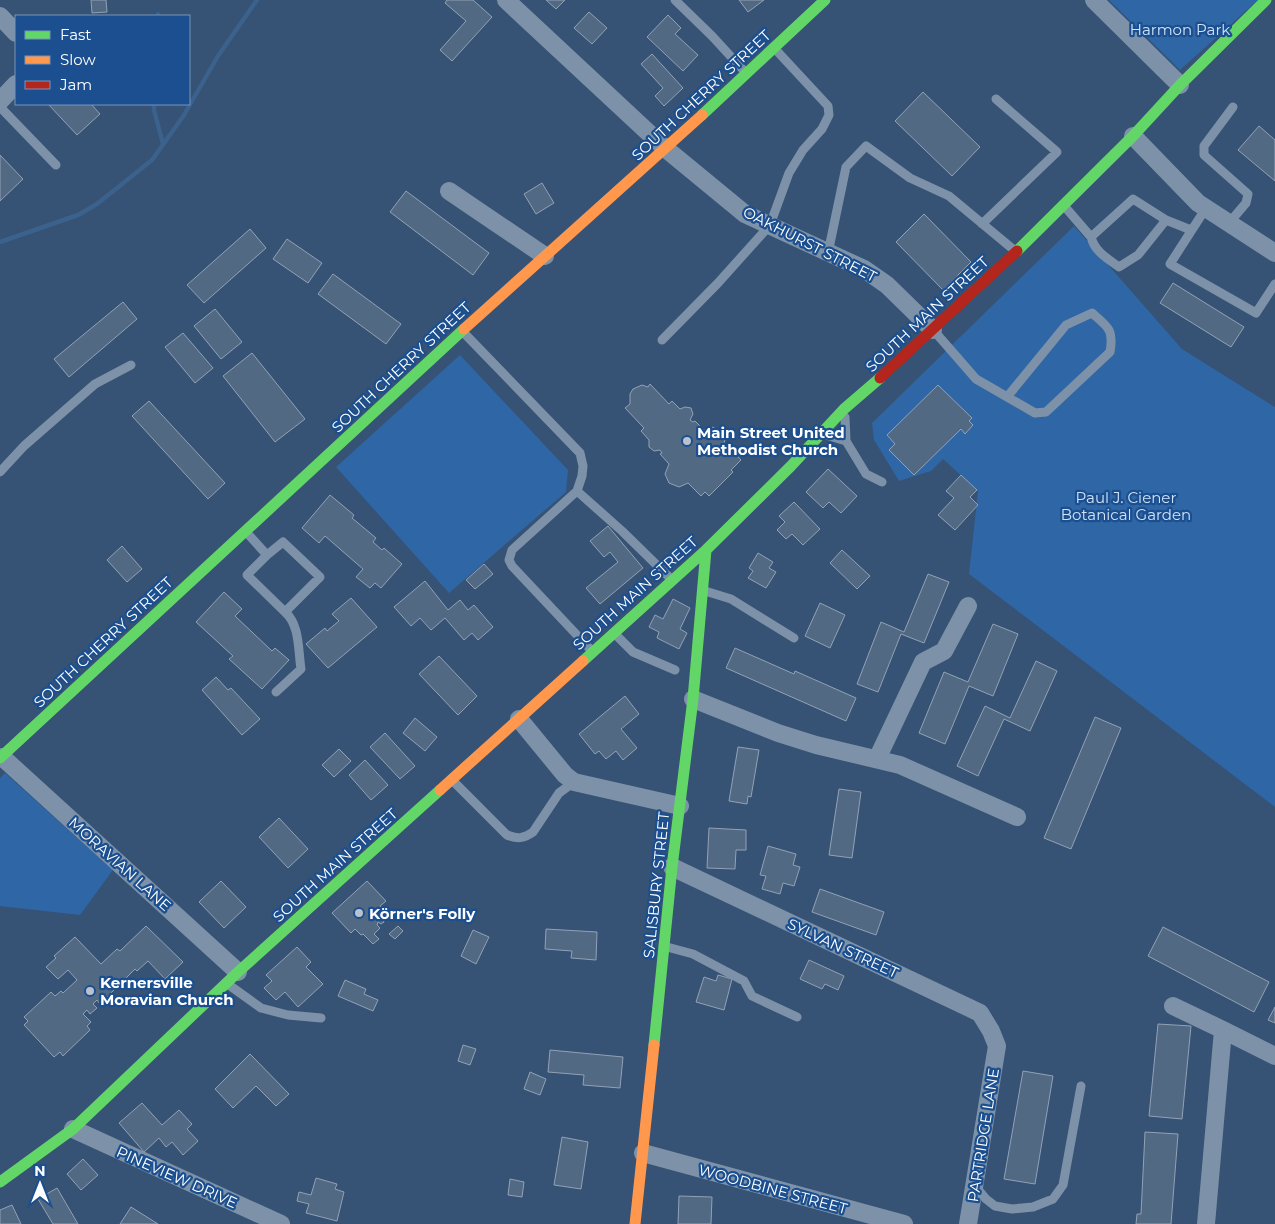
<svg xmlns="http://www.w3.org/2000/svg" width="1275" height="1224" font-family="Montserrat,sans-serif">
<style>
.green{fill:#2f66a5}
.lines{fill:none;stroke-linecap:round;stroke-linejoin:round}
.stream{stroke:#3b618d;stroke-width:4.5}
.building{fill:#526984;stroke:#92a2b6}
.lane{stroke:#7d92a8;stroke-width:9}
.street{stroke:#7d92a8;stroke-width:18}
.fast{stroke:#63d668;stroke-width:11}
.slow{stroke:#ff974d;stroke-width:11}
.jam{stroke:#b3261e;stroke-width:11}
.poi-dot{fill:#b9c2ce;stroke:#1b4f8f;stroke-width:2}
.labels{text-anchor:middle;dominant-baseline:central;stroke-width:4.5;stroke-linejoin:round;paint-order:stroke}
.park-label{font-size:15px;fill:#cfe3fa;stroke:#1b4f8f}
.street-label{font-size:15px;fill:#fff;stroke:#1b4f8f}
.poi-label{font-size:15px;font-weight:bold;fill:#fff;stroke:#1b4f8f;text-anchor:start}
</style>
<rect width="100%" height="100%" fill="#365274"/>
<path class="green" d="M1109,0H1258L1180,70Z
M1074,226L1182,349L1275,407V807L969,574L978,491L943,459L931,471L899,481L874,440L872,423Z
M460,355L568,470L566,492L449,593L336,467Z
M5,773L113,870L80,915L0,906V778Z"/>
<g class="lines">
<path class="stream" d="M158,14V16
M154,104V110L163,144
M0,242L78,215L97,204L152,160L184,115L218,56L257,0"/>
</g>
<path class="building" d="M91,0H106L107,12L92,13Z
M447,0H473L492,17L452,61L440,50L466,21L445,3Z
M546,0H565L556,9Z
M739,0H764L748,12Z
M589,12L607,28L592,44L574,28Z
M668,15L681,28L675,34L698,55L683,71L647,37Z
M652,54L683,88L664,106L655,96L663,88L641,64Z
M923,92L980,147L952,176L895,121Z
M48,104H91L100,114L77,135Z
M1259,126L1275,140V181L1238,150Z
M0,155L23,179L0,201Z
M542,183L554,203L536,214L524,194Z
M406,191L489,253L473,275L390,212Z
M924,214L971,262L943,290L896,242Z
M250,229L266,248L204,303L187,285Z
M287,239L322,263L308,283L273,259Z
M333,274L401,324L386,344L318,294Z
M1173,283L1244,327L1231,347L1160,303Z
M123,302L137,319L69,377L54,359Z
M215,309L242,342L221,359L194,326Z
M183,333L213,368L195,383L165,347Z
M252,353L305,419L275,442L223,376Z
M650,384L669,404L672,401L680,409L685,407L691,408L693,414L690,420L693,422L695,421L704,430L712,427L721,431L725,440L722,448L726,453L731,449L741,460L731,470L733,472L709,496L705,492L701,496L688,483L679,487L669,483L665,474L669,464L660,454L662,453L660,450L654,451L649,447V440L641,431L644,428L625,408L630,404V394L633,389L642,385L648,387Z
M938,385L972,418L969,421L973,425L965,434L961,429L914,475L889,450L895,444L887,435Z
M149,401L225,483L208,499L132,416Z
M828,469L857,496L841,513L829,502L823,508L806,492Z
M961,475L977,490L970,497L978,505L955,530L938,515L954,498L946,491Z
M330,495L354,515L352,518L376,538L373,542L382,550L384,548L402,564L381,588L375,583L370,588L356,577L363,569L325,536L319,543L302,528Z
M794,502L820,529L803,545L792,534L786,539L777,530L785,522L779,516Z
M608,526L643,568L600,604L586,588L618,562L610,552L604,557L590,541Z
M122,546L142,569L127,582L107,560Z
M842,550L870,576L857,589L830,563Z
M758,553L773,562L769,568L776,572L766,588L748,578L753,571L749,568Z
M484,564L493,574L475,589L466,580Z
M928,574L949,582L924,643L901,634L878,692L857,684L881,622L904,632Z
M425,581L448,610L460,600L468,610L474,605L493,627L478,640L472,633L464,640L445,618L431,630L420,618L411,626L394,607Z
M224,592L242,609L235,616L272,651L275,648L289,660L262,689L229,659L233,656L196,622Z
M351,598L377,627L328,668L306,644L325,628L327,631L339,621L332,614Z
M673,599L690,608L680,629L687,633L679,649L657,638L659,632L649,627L655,615L663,619Z
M820,603L845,615L830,648L805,636Z
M993,624L1018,634L993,696L969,686L945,744L919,733L944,672L968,682Z
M735,648L794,674L795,671L856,698L846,721L726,668Z
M439,656L477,696L458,715L419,674Z
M1036,661L1057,671L1030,731L1004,719L978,776L957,766L985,706L1010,718Z
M216,677L228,690L231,688L260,719L242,735L202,690Z
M625,696L639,714L621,729L637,748L623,760L616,751L606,759L599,751L595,754L579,734Z
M1095,717L1121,728L1071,849L1044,838Z
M415,718L437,737L425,751L403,733Z
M385,733L415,766L400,779L370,747Z
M738,747L759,750L751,797L748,796L747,804L729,801Z
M339,749L351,761L334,777L322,765Z
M365,760L388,785L371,800L349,775Z
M839,789L861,792L852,858L829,855Z
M279,818L308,849L288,868L259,837Z
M709,828L746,830V850H736L735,869L707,868Z
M768,846L796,854L793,865L800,867L794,886L783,883L780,894L762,889L766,876L760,875Z
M221,881L246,907L224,928L199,902Z
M367,881L386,901L380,906L386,912L382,916L384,922L381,924L378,922L377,925L380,928L374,934L379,939L373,944L363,934L361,935L355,929L351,933L332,913Z
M820,889L884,912L876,935L812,912Z
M146,926L183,962L165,979L148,961L137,971L135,969L100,1004L97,1000L93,1004L97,1008L90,1014L87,1010L83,1014L91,1022L87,1026L90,1030L63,1056L60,1052L54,1057L24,1025L28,1021L24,1017L51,992L55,996L61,991L63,993L77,980L68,970L58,979L46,967L56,958L54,956L75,937L101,964L117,949L120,951Z
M398,926L403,931L395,939L389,934Z
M1163,927L1269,982L1254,1012L1148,956Z
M546,929L597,932L596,960L571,958L572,951L545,949Z
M473,930L489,937L476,964L461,956Z
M297,947L311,962L306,967L323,984L298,1007L285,992L276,1000L264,988L272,981L266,975Z
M809,960L844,976L838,990L825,984L822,989L800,979Z
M718,975L732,979L724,1010L696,1002L704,977L716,981Z
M345,980L366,989L364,994L378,1000L373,1011L338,996Z
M1275,1007V1023L1268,1020Z
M1158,1024L1191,1026L1182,1119L1149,1116Z
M463,1045L476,1049L470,1065L458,1061Z
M550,1050L623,1057L620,1088L583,1085L584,1075L548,1072Z
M250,1054L289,1094L276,1106L256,1086L233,1108L215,1089Z
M1023,1071L1053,1076L1035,1184L1004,1179Z
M530,1072L546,1079L540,1095L524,1089Z
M142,1103L162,1125L179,1110L192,1124L187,1129L198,1141L183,1155L172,1142L166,1147L159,1138L144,1152L119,1123Z
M1145,1132L1178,1134L1171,1224H1136L1137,1214H1141Z
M562,1137L588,1142L581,1189L554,1185Z
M83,1159L98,1175L81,1190L67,1174Z
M316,1178L337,1184L335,1189L344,1192L337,1221L306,1213L309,1204L297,1201L299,1192L311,1195Z
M510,1179L524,1182L522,1197L508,1195Z
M57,1188L78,1224H53L38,1199Z
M679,1196L712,1197L711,1224H678Z
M12,1205L21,1224H0V1210Z
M131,1207L158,1224H120Z"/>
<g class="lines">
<path class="lane" d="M675,0L712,36L746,73
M0,107L56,165
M1066,208L1091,237L1133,199L1166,220L1191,230
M1206,208L1170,264L1256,313L1275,284
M1229,223L1246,203L1248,194L1204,155V146L1233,107
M982,224L1057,152L996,99
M1091,237C1095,252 1107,258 1119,267L1138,255L1166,220
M828,253L846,167L866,146L910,178L949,196L1014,250
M935,332L976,379L1035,413L1046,412L1110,352C1114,329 1108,327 1092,313L1066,325L1007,397
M464,333L580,453L583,466L582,476L577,491L512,550L509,560L512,566L591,650
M662,340L718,283L770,225L789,173L803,150L822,129L829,115L828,106L776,50
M826,435L846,441L845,417
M846,441L866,474L882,482
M0,472L24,446L95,384L131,365
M577,491L622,531L670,578
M247,533L267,555L283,542L320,577L285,612L247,575L267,555
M705,591L731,599L794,638
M616,635L633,652L675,670
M276,692L301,669C298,650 300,625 285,612
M454,782L507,835C517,839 523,839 533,832L559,793L574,782
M667,947L693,954L744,981L752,996L797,1017
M229,985L261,1008L288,1015L321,1018
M974,1185L986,1199L995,1206L1012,1209L1033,1207L1053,1199L1063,1185L1081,1086"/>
<path class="street" d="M506,0L666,149L745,214L864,269L887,285L933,330
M1094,0L1180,85
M0,16L16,33
M0,101L16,84
M1133,136L1198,203L1275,253
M449,191L545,256
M693,699L778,733L816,745L900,765L1017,817
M519,719L565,775L574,782L680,806
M2,757L238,972
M877,759L923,662L944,651L968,606
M672,867L980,1013L991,1031L997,1046L968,1224
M1173,1006L1223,1030
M73,1129L281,1224
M643,1153L904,1224
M1206,1224L1223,1030L1275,1056"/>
<path class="fast" d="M702,115L825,0
M1017,251L1133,136L1180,85L1266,0
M583,661L706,550L791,466L844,409L880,378
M0,758L464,329
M654,1045L672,867L693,699L706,550
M0,1182L73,1129L238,972L440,790"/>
<path class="slow" d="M464,329L702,115
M440,790L583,661
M635,1224L654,1045"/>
<path class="jam" d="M880,378L1017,251"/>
</g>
<g class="poi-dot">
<circle cx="687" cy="441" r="5"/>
<circle cx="359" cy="913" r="5"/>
<circle cx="90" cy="991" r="5"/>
</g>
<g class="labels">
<g class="park-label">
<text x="1180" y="29">Harmon Park</text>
<text x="1126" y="497">Paul J. Ciener<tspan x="1126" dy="17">Botanical Garden</tspan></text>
</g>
<g class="street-label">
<text transform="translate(701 95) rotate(-43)">SOUTH CHERRY STREET</text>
<text transform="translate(810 244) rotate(27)">OAKHURST STREET</text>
<text transform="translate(927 314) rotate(-43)">SOUTH MAIN STREET</text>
<text transform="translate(401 367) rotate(-43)">SOUTH CHERRY STREET</text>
<text transform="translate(635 593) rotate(-42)">SOUTH MAIN STREET</text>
<text transform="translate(103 642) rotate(-43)">SOUTH CHERRY STREET</text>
<text transform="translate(120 864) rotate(42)">MORAVIAN LANE</text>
<text transform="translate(335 865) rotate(-42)">SOUTH MAIN STREET</text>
<text transform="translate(656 885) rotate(-84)">SALISBURY STREET</text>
<text transform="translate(843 948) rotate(25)">SYLVAN STREET</text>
<text transform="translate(983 1135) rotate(-81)">PARTRIDGE LANE</text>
<text transform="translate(177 1177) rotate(24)">PINEVIEW DRIVE</text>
<text transform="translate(773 1189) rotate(15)">WOODBINE STREET</text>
</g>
<g class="poi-label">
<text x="697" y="432">Main Street United<tspan x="697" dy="17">Methodist Church</tspan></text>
<text x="369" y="913">Körner's Folly</text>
<text x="100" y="982">Kernersville<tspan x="100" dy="17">Moravian Church</tspan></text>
</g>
</g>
<rect x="15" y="15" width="175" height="90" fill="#1b4f8f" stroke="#7695bc"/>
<rect x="25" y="31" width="25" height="8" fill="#63d668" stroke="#7695bc"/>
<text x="60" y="40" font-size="15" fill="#ffffff">Fast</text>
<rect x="25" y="56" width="25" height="8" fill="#ff974d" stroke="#7695bc"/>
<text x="60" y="65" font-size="15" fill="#ffffff">Slow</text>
<rect x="25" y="81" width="25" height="8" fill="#b3261e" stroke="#7695bc"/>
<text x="60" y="90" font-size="15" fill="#ffffff">Jam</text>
<g transform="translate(40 1184)" stroke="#1b4f8f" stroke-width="4" paint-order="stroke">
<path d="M0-4L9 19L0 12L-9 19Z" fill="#ffffff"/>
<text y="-8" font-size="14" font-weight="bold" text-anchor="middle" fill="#ffffff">N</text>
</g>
</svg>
